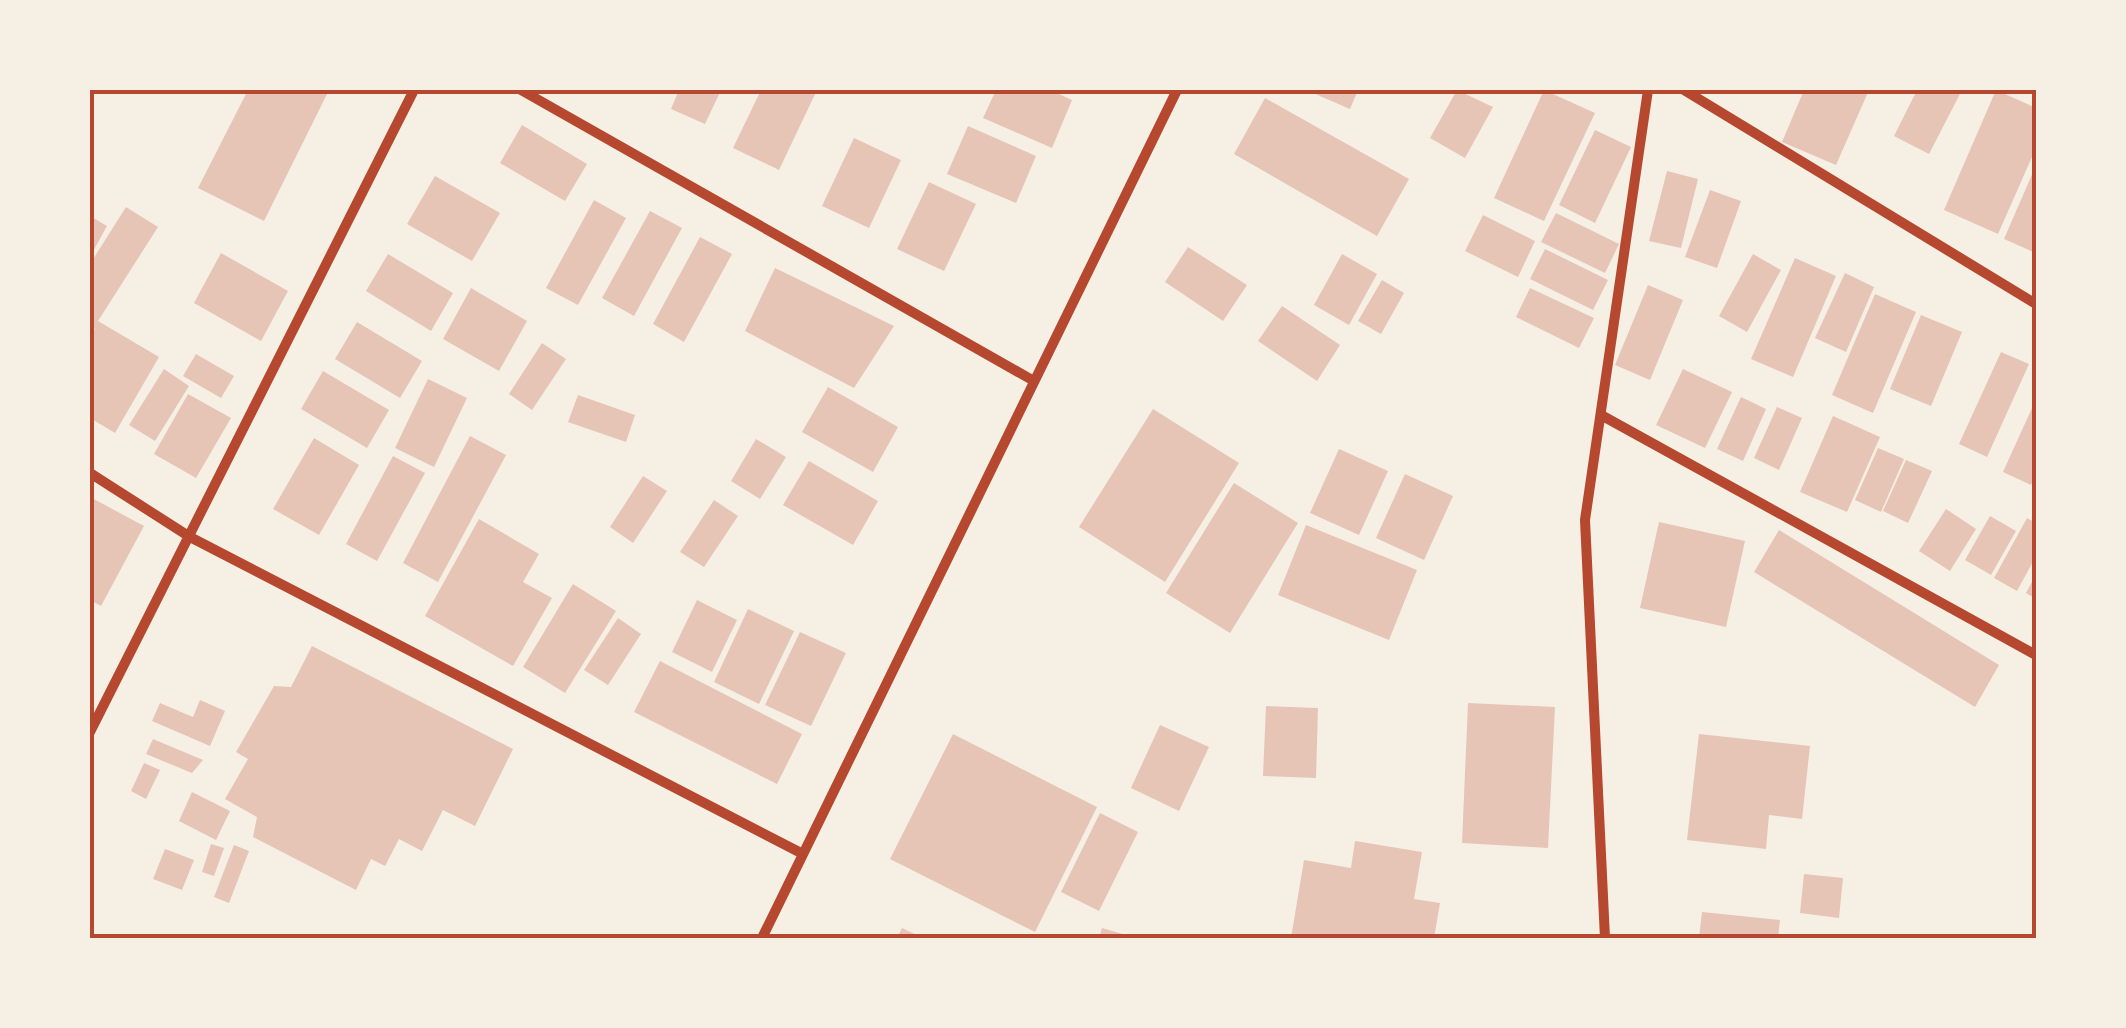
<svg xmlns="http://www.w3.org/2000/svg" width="2126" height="1028" font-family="'Public Sans',sans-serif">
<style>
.building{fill:#e6c5b7}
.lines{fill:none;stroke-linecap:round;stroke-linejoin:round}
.minor{stroke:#b5482f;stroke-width:10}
.neatline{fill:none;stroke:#b5482f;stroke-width:4}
</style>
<rect width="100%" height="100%" fill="#f6efe4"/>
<path class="building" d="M248,90H329L264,221L198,188Z
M679,90H721L705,124L671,109Z
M761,90H817L779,170L733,148Z
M996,90H1050L1072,100L1052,148L983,118Z
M1306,90H1358L1350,109Z
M1457,90L1493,107L1465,158L1430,138Z
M1544,90L1595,113L1544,221L1494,198Z
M1804,90H1869L1836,165L1782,142Z
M1917,90H1962L1929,154L1894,136Z
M1996,90L2036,108V148L1998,234L1944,210Z
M1265,98L1409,179L1377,236L1234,154Z
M522,125L587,164L565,201L500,163Z
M968,126L1036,156L1016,203L947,174Z
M1595,130L1631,147L1595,223L1559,205Z
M854,138L901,160L869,228L822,206Z
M2036,165V253L2004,239Z
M1667,171L1698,179L1681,248L1649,241Z
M435,176L500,213L472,261L407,224Z
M929,182L976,204L944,271L897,249Z
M1710,190L1741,201L1717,268L1685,257Z
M594,200L626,218L578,305L546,288Z
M126,207L158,227L98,321L159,357L115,433L90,418V337L95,329L90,326V264Z
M650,211L682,228L634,316L602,298Z
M1556,213L1619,244L1605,273L1541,242Z
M1483,215L1535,241L1518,277L1465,251Z
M90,216L107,226L90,257Z
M700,237L732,254L684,342L653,324Z
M1188,247L1247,285L1223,321L1165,282Z
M1545,249L1608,280L1593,310L1530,279Z
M221,253L288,291L261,341L194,303Z
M388,254L453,293L431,331L366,291Z
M1342,254L1377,274L1349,325L1314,305Z
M1753,254L1781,270L1747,332L1719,316Z
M1795,258L1836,276L1793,377L1751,359Z
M775,268L894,326L854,388L745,331Z
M1845,273L1874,287L1846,352L1815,338Z
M1382,280L1404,293L1381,334L1358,321Z
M1648,285L1683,300L1650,380L1615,365Z
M471,288L527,321L499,371L443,339Z
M1530,288L1594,318L1579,348L1516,317Z
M1875,294L1916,312L1873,413L1832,395Z
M1282,306L1340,345L1317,381L1258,341Z
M1921,315L1962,332L1931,406L1890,389Z
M357,322L422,361L400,398L335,359Z
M542,343L566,359L532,410L509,394Z
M2001,352L2029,364L1987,457L1959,444Z
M196,354L234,376L221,398L183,376Z
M164,369L189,386L155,441L129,425Z
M1683,369L1732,392L1705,448L1656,425Z
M323,371L389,410L367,448L301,409Z
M428,379L467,398L434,467L395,448Z
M828,387L898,427L873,472L802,432Z
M188,394L231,418L196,478L154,454Z
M578,395L635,415L626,442L568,422Z
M1741,397L1766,409L1743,461L1717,449Z
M2036,399V473L2031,485L2003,472Z
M1777,407L1802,418L1779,470L1754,458Z
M1153,409L1239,463L1165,582L1079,527Z
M1833,416L1880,437L1847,512L1800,492Z
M470,436L506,455L438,582L403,563Z
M314,438L359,465L319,535L273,509Z
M756,439L786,457L760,499L731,481Z
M1878,448L1904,459L1881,512L1855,500Z
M1339,449L1388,471L1359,535L1310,513Z
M393,456L425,473L377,561L346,544Z
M1906,460L1932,471L1908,523L1883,511Z
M809,461L878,501L853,545L783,505Z
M1405,474L1453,496L1424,560L1376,538Z
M643,476L667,491L633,543L610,527Z
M1234,483L1298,523L1230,633L1166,593Z
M90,497L144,526L101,606L90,600Z
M714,500L738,516L704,567L680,552Z
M1946,509L1976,529L1950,571L1919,551Z
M1990,516L2016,531L1991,575L1965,560Z
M2027,518L2036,523V556L2017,591L1994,578Z
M479,519L539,554L523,582L552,598L513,666L425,616Z
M1659,522L1745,541L1726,627L1640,608Z
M1306,525L1417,570L1389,640L1278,595Z
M1779,530L1999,665L1975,707L1754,572Z
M2036,574V599L2026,593Z
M573,584L616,611L565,693L523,667Z
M697,600L737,620L712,672L672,652Z
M748,609L794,631L759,704L714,682Z
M618,618L641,634L608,685L584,670Z
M800,632L846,653L811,726L765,705Z
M312,646L513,749L475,826L443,810L422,851L399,839L385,866L371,859L356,890L253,837L257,817L225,799L248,759L236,752L274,686L291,687Z
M660,661L802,734L777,784L634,712Z
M200,700L225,711L210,746L152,721L160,703L193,717Z
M1468,703L1555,707L1548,848L1462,843Z
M1266,706L1318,708L1316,778L1263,776Z
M1160,725L1209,747L1179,811L1131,788Z
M953,734L1097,807L1035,932L890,859Z
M1699,734L1810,746L1802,819L1769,815L1766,849L1687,840Z
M153,739L203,760L192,773L146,754Z
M144,763L160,770L146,799L131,791Z
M192,792L230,811L216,840L179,821Z
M1100,813L1138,832L1099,911L1061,892Z
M1355,841L1422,852L1414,899L1440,903L1434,938H1291L1304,860L1351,868Z
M211,844L224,848L214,876L202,872Z
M234,845L249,851L229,903L214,897Z
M165,849L194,860L182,890L153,879Z
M1804,874L1843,878L1839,918L1800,913Z
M1702,912L1780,920L1778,938H1699Z
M902,928L923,938H897Z
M1102,928L1133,937V938H1099Z"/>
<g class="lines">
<path class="minor" d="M521,90L1034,381
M1684,90L2036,304
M1601,415L2036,655
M90,473L190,537L803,854
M90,732L414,90
M762,938L1177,90
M1605,938L1585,520L1648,90"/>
</g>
<rect width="2126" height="1028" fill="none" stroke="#f6efe4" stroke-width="185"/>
<rect x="92" y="92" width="1942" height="844" class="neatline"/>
</svg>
